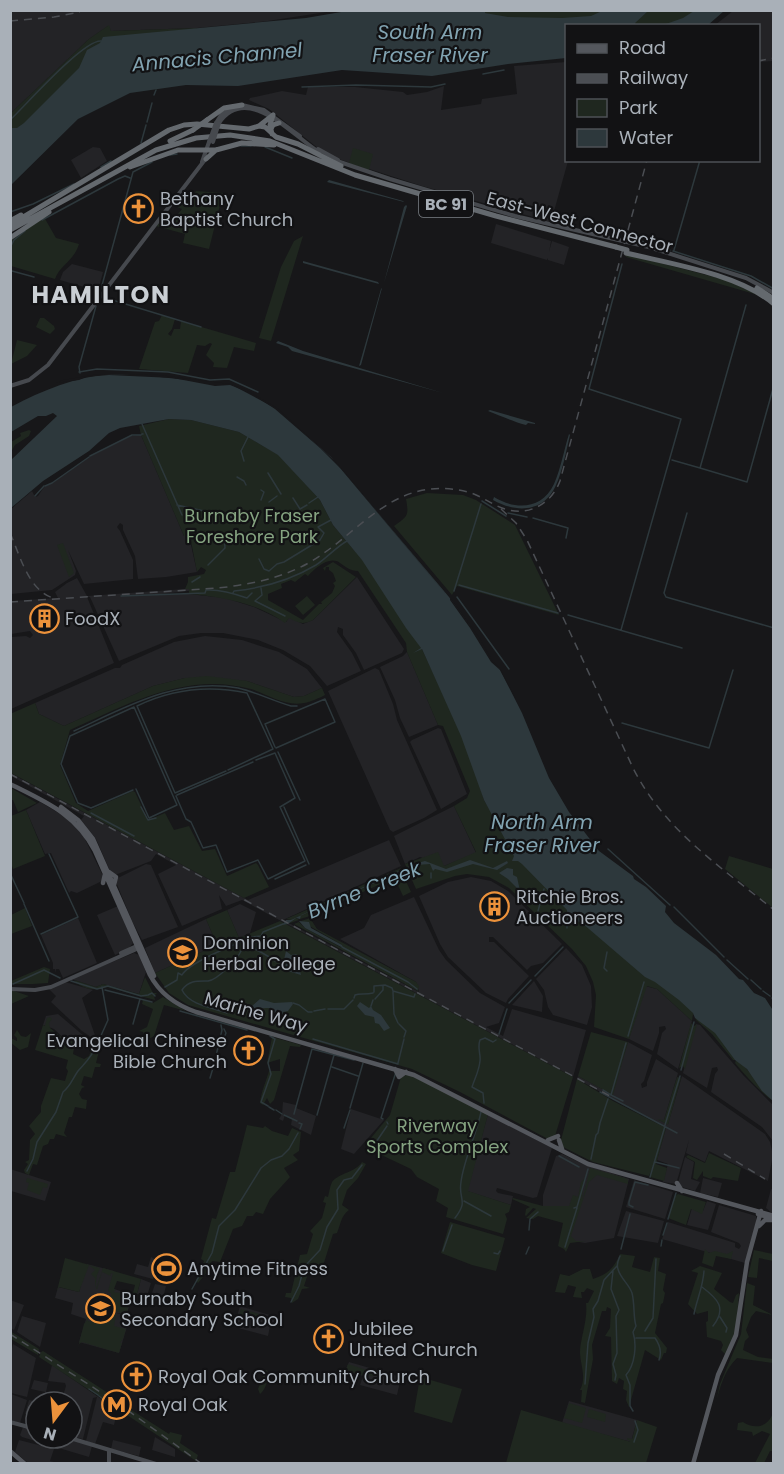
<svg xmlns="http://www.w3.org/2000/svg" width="784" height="1474" font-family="Poppins,sans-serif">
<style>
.built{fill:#232326}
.green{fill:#1f271f}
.water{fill:#2d383c}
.pier{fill:#171719}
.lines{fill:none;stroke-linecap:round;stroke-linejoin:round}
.stream{stroke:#2d383c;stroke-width:1.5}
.secondary{stroke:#46494e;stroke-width:4}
.primary{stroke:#54575d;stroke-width:4.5}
.highway{stroke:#64696e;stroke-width:5}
.rail{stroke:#4b4e53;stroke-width:1.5;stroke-dasharray:8 6;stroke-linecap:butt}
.secondary-bridge{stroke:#46494e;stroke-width:4}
.highway-bridge{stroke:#64696e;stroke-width:5}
.labels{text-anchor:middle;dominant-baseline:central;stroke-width:4.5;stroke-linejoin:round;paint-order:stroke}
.shield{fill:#121214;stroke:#7c8187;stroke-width:1.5}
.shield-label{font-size:16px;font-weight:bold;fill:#a9b0b8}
.poi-label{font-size:18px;fill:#a9b0b8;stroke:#121214;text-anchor:start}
.street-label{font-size:18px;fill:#a9b0b8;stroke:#121214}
.park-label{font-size:18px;fill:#85a381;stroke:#121214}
.water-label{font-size:20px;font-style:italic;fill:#82a4b2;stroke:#121214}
.district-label{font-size:24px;font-weight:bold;letter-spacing:1.5px;fill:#cacfd4;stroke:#121214}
</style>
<rect width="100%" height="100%" fill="#171719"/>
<path class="built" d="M11,11H333L268,21L197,28L111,31L108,26L89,39L11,113Z
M733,11H773V61L759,62L758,26L715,25Z
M566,62V160L568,161L551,222L422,186L335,158L319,149L269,109L249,100L250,98L282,91L306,95L308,87H355L403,92L407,95L427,92L444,86L441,110L481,104L482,99L517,94L514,66Z
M93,147L100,148L107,161L81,178L71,160Z
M496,224L551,241L549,252L552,241L569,247L564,265L548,260V258L547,260L491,243Z
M72,264L103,272L98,291L60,280L63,272Z
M141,435L184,536H189L197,572L166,577L138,579L135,556L123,530V525L120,523L117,527L120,531L133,560V579L84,584L68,550L76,571L75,575L52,590L11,594V509L32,491L35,497L38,496L44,487L52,483L91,456L131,436Z
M357,577L404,649L402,653L364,670L356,653L343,635V629L338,627L337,632L352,653L361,671L327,686L310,666L283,650L258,640L223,633H201L179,636L119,661L90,597H87L114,663L11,709V637L26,636L30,638L33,635L30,631L11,634V601L58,598L55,592L67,583L77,578L87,596L241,585L161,594H189L225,598L254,607L286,622L289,617L303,624L313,620Z
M205,636L242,640L279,652L307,669L322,688L304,696L294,697L247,681L185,678L153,686L64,726L39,714L35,703L115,668H120L122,665L174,642Z
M407,652L438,725L409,737L400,718L395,700L380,667L403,656Z
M375,668L379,670L393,704L397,720L437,810L424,818L393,832L390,830L328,691Z
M438,728L441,729L467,794L441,809L410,742L412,740Z
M10,773L248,900L389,840L401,866L283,920L419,992L416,982L340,939L364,928L371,915L414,897L439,950L446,960L480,993L505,1007L499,1023L486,1027L503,1036L512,1009L586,1030L573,1077L242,900L226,906L219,895L222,909L182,926L158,874L176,865L156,854L151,861L115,875L110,871L96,839L81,820L84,816L11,776Z
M40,802L69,819L83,835L103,876L102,881L77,893L71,891L69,893L51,853L45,854L26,810Z
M454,806L476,853L444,866L420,857L405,864L394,836Z
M146,864L151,865L178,927L142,940L132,921L116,882L118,878Z
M471,877L491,881L508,891L562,944L543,963L531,966L527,970L493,937H489V942H494L529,976L508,999L506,1003L486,993L448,957L440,944L419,896L448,882Z
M240,904L256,912L250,933L239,938L227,910Z
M118,906L133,943L128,949L115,955L97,915Z
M78,918L97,963L63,978L59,969H56V973L55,969H53V963L41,935Z
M206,919L217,945L155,973L145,948Z
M566,948L582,965L591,986L592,1007L587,1025L553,1015L548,1007L544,990L536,979Z
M134,953L139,955L146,972L139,994L103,984L96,987L71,979Z
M534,981L543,996L542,1012L512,1005Z
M65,982L93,990L82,998L97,1041L82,1031L51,1002L56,996L49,989Z
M645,986L657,989L692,1021L678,1069L657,1054L662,1033L666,1029L665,1026L659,1027V1033L653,1051L629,1039Z
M58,1014L84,1036L79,1047L74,1048L54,1029L43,1025L46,1016Z
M696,1024L700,1025L744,1076L773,1105V1141L762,1127L711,1092L715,1074L718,1070L717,1067L712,1068L707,1088L683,1073Z
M628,1042L652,1055L644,1081L641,1084L642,1088L647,1086V1082L656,1059L678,1073L664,1120H659L668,1124L682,1076L765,1134L770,1142L773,1155L768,1181L709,1151L705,1162L686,1153L689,1140L676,1184L663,1182L668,1164L657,1160L666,1128L577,1079L578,1076L612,1094Z
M283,1102L296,1105V1108L316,1116L311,1135L291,1125L292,1119L285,1115L283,1121L279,1119L282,1114Z
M351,1109L384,1120L354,1154L341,1149Z
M488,1114L552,1148L537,1197L533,1198L497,1188L496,1191L498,1193L513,1196L511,1205L467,1191Z
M562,1154L581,1163L629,1179L614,1238L585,1243L568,1240L577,1208L569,1206H543V1195L556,1156Z
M685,1157L694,1162L691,1179L700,1182L695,1191L682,1187L678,1183Z
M10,1169L51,1182L45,1201L11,1191Z
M703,1178L722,1183L718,1197L700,1193Z
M634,1180L673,1192L665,1219L626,1207Z
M771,1189L773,1190V1214L766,1208Z
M707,1201L716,1204L708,1230L687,1225L692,1208L703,1211Z
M719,1205L756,1216V1223L745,1263L662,1239L668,1222L735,1243V1247L739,1249L741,1246L739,1243L711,1232Z
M626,1211L664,1221L658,1243L617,1236Z
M163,1256L175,1259L168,1284L156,1280Z
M151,1257L158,1261L153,1279L134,1274L137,1264L148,1267Z
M87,1264L114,1271V1289L130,1294L126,1304L129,1305L127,1315L113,1312L130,1317L119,1353L79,1342L86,1319L71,1314L73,1303L55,1298L58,1287L79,1292Z
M141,1279L151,1283L147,1296L137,1294Z
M155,1284L166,1286L162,1302L150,1299Z
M10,1300L24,1305L14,1330L11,1328Z
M240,1306L276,1317L273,1326H270L268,1336L234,1327Z
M22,1316L46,1323L40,1347L17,1332Z
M13,1344L36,1358L27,1397L11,1393V1352Z
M349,1362L401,1377L397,1395L360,1385L363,1376L345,1371Z
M52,1365L107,1403L105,1413L116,1416L114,1425L103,1422L95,1444L86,1441L97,1397L93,1398L83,1439L72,1437V1402H61L66,1386L65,1383L48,1381Z
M34,1380L48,1383L46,1392L59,1395L57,1402L42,1401L45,1392L31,1389Z
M11,1394L27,1400L20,1423L11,1420Z
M29,1400L40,1402H36V1417L25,1414Z
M569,1401L637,1420L631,1442L562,1423Z
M23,1427L36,1430V1438H64L92,1446L89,1457L22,1437L20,1435Z
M155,1437L175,1449V1457L152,1450Z
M19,1440L54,1449L50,1461L58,1463H28L15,1452Z
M113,1440L141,1447L139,1456L111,1449Z"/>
<path class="green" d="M485,10L634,11L606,26H566L547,28L484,13Z
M641,11H699L673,25L630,26Z
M109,25L111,31L197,28L11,136V113L89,39Z
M353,148L373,154L369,170L349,163Z
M196,191L223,193L209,249L183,243L185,234L156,226L162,218L168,221L174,219L182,209L172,205L178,199L188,202Z
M44,217L56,238L79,244C74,261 60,265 55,279L11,266V240Z
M303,236L271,341L259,338L281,267L294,241Z
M625,254L726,280L758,295L626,257Z
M162,315L175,319L172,329L168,334L171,336L174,329H180L181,321L256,343L254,351L234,347L227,368L213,367L214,363L206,355L212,344L210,343L205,346L197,345L188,373L139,369L155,322L159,321Z
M40,318H44L54,326L55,329L50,334L36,327Z
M17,340L37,345L27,356L11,364Z
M169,419L191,420L239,432L279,455L320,500L333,525L354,550L357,551L422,649L470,753L484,800L518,857L572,913L650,976L688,1002L695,1017L693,1014L692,1021L657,989L647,986L629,1039L594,1027L596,995L593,982L586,966L572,949L509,888L489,877L467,874L455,876L416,889L405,864L438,852L444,866L476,852L454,806L467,798L470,791L443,726L438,725L407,652L406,643L358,571C350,571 346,567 340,563C330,555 315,568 308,576L305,574L295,582L291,580L281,584L282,588L268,594V600L303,620L319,604H322L321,602L332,593L335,586L333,583L336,581L333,573L329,570V567H326L325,571L323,568L333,562L356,577L313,620C303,625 298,623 289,618L285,623C257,603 223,597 189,594V589H185L188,582V577L204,574L206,570L201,567L197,572L190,536H184L141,435L139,426Z
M29,430L31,431L29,436L15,445L11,452V442L21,436L20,433Z
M427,493L463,495L476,500L515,525L559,615L457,586L452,595L394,526C408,516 409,516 406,499Z
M63,543L74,573L69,577L57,545Z
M307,596L315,605L303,615L295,606Z
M207,676L247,681L294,697L304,696L322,688L325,695C319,698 311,702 304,703C286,707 267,694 251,689C239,686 226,684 214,684C162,684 117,709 70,730L60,765L76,803L88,811L133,791L135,792L148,820L165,813L174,830L189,826L202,851L215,849L227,876L256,863L258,865L269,887L244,898L11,773L10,714L35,703L39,714L64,726L153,686L185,678Z
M11,788L37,803L18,812L13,800H11Z
M26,810L45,856L13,869L11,863V816Z
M729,856L773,869V908L725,869Z
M401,868L400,871L356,892L397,873L402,872L403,874L307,917L300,919L299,917L296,918L299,920L290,923L291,920L286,919Z
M404,877L411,892L403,896L396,881Z
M25,908L32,926L11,934V915Z
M227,910L239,938L280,921L573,1077L555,1136L548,1139L460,1092L412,1069L188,1005L169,993L155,973L217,945L206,919Z
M310,918L317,929L416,982L419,986L418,991L294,924L299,922L305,928L342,948V945L301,921Z
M44,967L50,969L48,983L33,984H11V981Z
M145,977L153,993H157L154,996L155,1000L107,987C97,991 82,990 74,980L96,987L103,984L139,994Z
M11,990L29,996L11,1004Z
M163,997L186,1011L164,1005L154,1036L147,1040L143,1032L139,1031L147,1027L153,1009L142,1004L143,1000L153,1003Z
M700,1012L773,1101C759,1091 747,1077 735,1063L736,1060H733L712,1034L696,1020Z
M50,1017L52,1019L49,1023L50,1028L70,1044L72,1039L75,1041V1045L72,1046L74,1048L73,1054L84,1059L89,1056L94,1043L97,1044L99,1051L96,1063L101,1064L100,1067H95L92,1078L84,1076L81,1085L85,1087L82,1088L79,1094L82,1099L87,1100L86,1109L75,1107L72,1117H69L64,1133L67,1137L56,1134L54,1139H50L48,1144L43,1146L37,1165L33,1164L29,1175L25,1173L24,1170L28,1164L25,1162L29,1160L30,1140L35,1134L29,1126L41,1112V1106L51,1078L65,1081L68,1071L66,1068L68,1060L35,1050L43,1025L45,1026L47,1018Z
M691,1023L694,1026L697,1024L685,1069L683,1066L679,1068Z
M17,1030L21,1036L26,1037L31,1033L28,1047L20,1050L11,1043V1038L17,1041V1038L14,1035Z
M591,1032L628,1042L613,1095L578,1076Z
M272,1037L301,1045L300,1047L290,1046L274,1100L270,1104L267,1098L263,1105L260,1103C261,1092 266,1082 269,1071H280V1059L267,1063Z
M409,1074L488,1114L468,1191L511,1205L509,1212L505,1214L507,1219L503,1234L446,1217L448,1208L436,1201L439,1189L417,1177L411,1169L373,1151L366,1144L390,1115L401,1077Z
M677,1077L681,1078L668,1125L657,1119L664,1120Z
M577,1079L613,1101L666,1128L656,1164L667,1168L664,1181L650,1177L654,1164L649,1176L593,1162L563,1147L561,1140Z
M247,1125L263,1128L265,1126L272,1131L288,1136L292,1128L301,1132L299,1151L293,1155L298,1160L284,1168L290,1177L270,1199L263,1214L256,1212L253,1216H247L242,1226L233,1229L220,1262L212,1261L208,1271L198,1283L196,1280L204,1261L201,1259L212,1218L216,1219L230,1172H235Z
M709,1153L741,1168L738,1181L713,1177L711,1179L703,1176V1171L697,1180L693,1178L695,1162L686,1157L688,1155L705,1163Z
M362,1162L366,1164L358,1178L347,1190L342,1205L349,1210C341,1216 341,1223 337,1233L333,1234L322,1269L312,1266L310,1268L304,1286L310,1288L302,1289L298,1299L292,1303L291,1298L285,1297L286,1293H291L300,1255L307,1254L313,1234L310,1231L322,1218L326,1203L323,1202L325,1196L328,1197C329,1193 330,1186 332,1182C340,1172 355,1173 362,1162Z
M590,1168L625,1178L628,1180V1184L597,1175L589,1182L571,1236L576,1241H586L570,1243L566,1252L564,1249L558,1246L563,1223L538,1216L533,1219L526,1218L536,1209L533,1208L526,1216L525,1215L526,1209L530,1207L512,1199L513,1198L543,1206H569L573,1195L578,1197L581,1182L584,1179L582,1199L583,1198Z
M27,1178L48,1184L47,1188L43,1187L40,1195L27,1190L29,1183L26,1182Z
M678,1194L706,1202L702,1214L691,1209L686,1225L668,1218L675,1196Z
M450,1222L505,1238L496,1271L472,1265L441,1253Z
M705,1249L709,1253L715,1251L727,1254L733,1251L731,1259L716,1256L713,1267L702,1263Z
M754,1250L773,1254V1261L759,1258L757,1278L748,1277Z
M620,1254L635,1256L632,1267L650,1272L654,1257L660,1258L658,1271L666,1274L663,1290L665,1293L663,1303L661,1304L655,1333L667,1348L666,1353H664L661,1360L645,1350L629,1407L626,1400L627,1391L623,1389L624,1381L619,1378L617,1384L612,1381L611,1337L605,1336L610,1328L611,1309L607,1307L606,1311H602L592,1345L593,1359L585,1403L581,1402L582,1390H580C587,1377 580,1365 580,1351C581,1336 588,1319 586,1303H588L594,1291L587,1288L584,1292H581L582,1298L573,1297L576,1287L568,1285L565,1293L555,1292L560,1274L569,1276L583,1269H590L593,1279C608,1274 614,1268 620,1254Z
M65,1258L100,1268L97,1275L95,1288V1278L91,1274L95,1270L89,1265L79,1292L59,1287L57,1291Z
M700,1266L722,1273L714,1289L730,1302L733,1303L736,1295L739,1293L736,1331L725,1354L721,1350L723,1345L721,1341L707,1337L706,1322L708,1321V1311L697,1314L688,1304L698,1273L691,1271Z
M103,1268L141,1279L137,1294L133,1293L135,1285L117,1281L114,1289L116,1290L113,1292L129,1294L127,1314L111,1310V1307L108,1306L111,1303V1293L108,1291L113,1273L110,1274L111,1276L102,1272L97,1289H96Z
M747,1283L755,1286L753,1305L773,1315L756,1311L751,1317L746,1330L749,1337L745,1341L743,1350L758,1357L773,1359V1363L737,1358C724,1371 720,1387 716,1403L720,1384L741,1334Z
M241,1309L263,1315L262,1320L255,1319L253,1316L252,1319L239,1315Z
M112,1313L116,1314L114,1326L126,1329L123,1339L120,1343H122L119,1353L82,1342L79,1344L77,1351L84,1324L87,1320L86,1315L88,1316V1321L102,1324L104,1316H106L105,1321L110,1322Z
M10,1331L39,1349L38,1355L11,1339Z
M43,1351L119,1400L118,1409L39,1357L41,1352Z
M348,1364L376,1373V1376L361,1375L346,1370Z
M265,1370H267C270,1376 266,1389 260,1394L258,1389Z
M420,1377L462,1389L452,1423L414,1412Z
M569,1403L586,1408L582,1423L564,1418Z
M122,1404L169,1434L170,1432L182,1435L180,1443L198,1455L196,1461L121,1411Z
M589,1409L606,1414L605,1422L587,1417Z
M521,1410L631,1442L627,1439V1438L632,1439L637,1420L657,1427L646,1463H506Z
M773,1413V1451H770L764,1463H755L770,1434L762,1431L753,1436L752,1432L737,1430L738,1423L743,1422C755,1430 768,1427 773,1413Z"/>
<path class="water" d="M485,10V13L508,17L562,18L591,16L602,11H648L635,23L636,25L566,26V58L508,64L432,76L342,70L238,86L186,85L130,93L78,119L11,185V128H17L24,123L79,68L87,50L100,43L103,37L306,18L347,11Z
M694,11H724L708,25H663L683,18Z
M329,180L403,201L404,202L327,182Z
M406,205L407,206L384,283L404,207Z
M303,261L378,282L379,284L303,263Z
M382,288L361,365L359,366L381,289Z
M278,341L303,351L443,393L292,351L288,347L276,343Z
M111,374L151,376L232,385L275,408L331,457L449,597L471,627L492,662L499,668L522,713L549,778L569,812L599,851L633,876L634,879L646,887L666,906L665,912L674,923L716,955L739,979L743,980L754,993L765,998L774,1012L773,1101L762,1091L747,1069L735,1060L715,1033L695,1018L693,1013L679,1000L655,982L645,977L582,923L577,921L567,913V910L522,864L518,861H512L514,856L484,800L461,736L422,649L413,653L421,648L406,628L362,560L333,525L320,500L278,455L239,432L191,420L169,419L120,428L109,433L89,451L43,481L11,508V460L57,416L53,413L46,416H38L11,432V407C43,390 75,377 111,374Z
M490,410L535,423V424L528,423L526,425C512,421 501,416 488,411Z
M569,434L570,435C566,451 563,470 556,485C544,513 516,513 493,500L494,497C515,510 542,510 554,484C561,468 564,450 569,434Z
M470,860L493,868L507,861L508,863L497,870L473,864L447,872L435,869L433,871L430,864L416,865L301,915L300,919L296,918L288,924L282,925L286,920H291L414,864L425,861L446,869Z
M507,868L513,869V875L517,877L520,891L508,879L499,873Z
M299,921L309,922L311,928L342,945L343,948L305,928Z
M286,951L291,955L296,954L299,958L298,963L301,975L281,969L279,963L275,962L284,960Z
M260,999L274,1003L292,1002L293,1004L288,1011L283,1012L281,1019L273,1018L272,1013L274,1010C266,1005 257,1010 249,1013L247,1008L252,1006Z
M360,1002L369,1008L371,1006L373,1010L381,1015L390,1028L384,1031L379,1024L375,1023L374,1017L365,1015L357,1006Z"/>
<path class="pier" d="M99,374L159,375L230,384L247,390L277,408L335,461L448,597L341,469L320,448L275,409L250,393L230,385L215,386L173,378L109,375L86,377L79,380L56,383L63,380Z
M450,598L479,637L493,662L499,667L516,699L500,670L491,662L470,628L450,600Z"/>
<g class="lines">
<path class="stream" d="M483,74L504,70
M302,87L356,85L431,87L445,84
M154,95L156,90
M10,120C26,105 83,40 101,41
M147,122L152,103
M141,143L146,125
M241,146H251
M265,147L292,158
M170,155L177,154
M101,167L111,161
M10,212L33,204L74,184
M42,220L118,179L125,176L130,178
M628,237L670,250
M10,248L14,240L25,231
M674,250L700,160
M673,251L751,276L774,289
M10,270H11
M12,271L34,277
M101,289L133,172L152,162
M109,299L201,327
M79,372L97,369L168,372L210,380L229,379L258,392
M80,373L79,367L96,306
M142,424L182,515
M142,434H143
M90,456L132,435H141
M672,460L700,468L746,305
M244,461L241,451L249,435
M700,468L747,482L774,385
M268,473L281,494
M237,477L244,481L246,485
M45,486L52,483L89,457
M261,490L264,492L261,500
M35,496L44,486
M293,498L300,509L307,505
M482,501L506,516
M269,502L277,496
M309,503L318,497
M177,505L249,521
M508,513L527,517
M687,513L664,593L666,597L774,628
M533,518L568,528L566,538
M259,559L264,569L269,571L277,564L284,562L320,540L324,533L318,527L331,520
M208,565L225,548L224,536L229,533
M192,582L200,577
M459,585L558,613
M261,588L262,595L255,601L285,616
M454,591L481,504
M233,593L234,591C263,588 291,580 316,565C327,558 336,547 347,541
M121,596L205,593L206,590C220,589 233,593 247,598L252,593
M457,597L509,669
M568,615L682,648
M621,630L681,419L589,389L622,264
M622,723L709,748L733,670
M74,731C126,707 178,677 238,688C256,692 273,701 291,706H297
M275,747L265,724L325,699L335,722L276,748
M278,752L300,800
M226,771L175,793L137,706C172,689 209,685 247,693L273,749L228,770
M133,790L91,808L78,803L61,764L70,736L134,707L177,805L149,818L136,789
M177,795L253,762
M176,796L186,819L191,822L203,848L216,845L227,872L258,860L268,879L305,861L280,807L295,798L275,753L256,760
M141,807L148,820L156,818
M284,807L309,864
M91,813L134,836
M608,849L670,905
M10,873L24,903
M431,878V873
M275,879L306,865
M24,904L49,961
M674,907L724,957
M538,911L544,889
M567,928V920L570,915
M41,934L78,917L49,854
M247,945C250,946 272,958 275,961
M342,947L408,982L417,989
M242,949L246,946
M607,952L604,968L607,971
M727,960L748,979
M535,976L563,947
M751,980L761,989
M71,981L97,989L108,986L141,996L148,995L152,993L155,996
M13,984L44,970L60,978
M165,987L177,980L178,973L182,975C189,962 237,944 252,937L261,936L263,932L283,924
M105,990L152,1002
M763,991L770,996
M374,992V986L385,985L392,988L393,991L414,997L415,994
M393,992L394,1014L398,1023
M354,998L355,995C360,993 365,995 373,993
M772,998L773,999
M375,999L383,990V986
M293,1003L299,1005L308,1012H312
M509,1003L531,980
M371,1006L373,1000
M328,1009H344L353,1000
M180,1011L247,1030
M314,1011L325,1009
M227,1013C213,1008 189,1005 182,990C189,980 198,981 208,981C218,980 238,958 241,951
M133,1024L140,999
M399,1024L406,1031L404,1037
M499,1034L507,1009
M628,1036L644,982
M313,1039L398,1064
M99,1040L108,1020L102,987
M220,1048L226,1033L224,1029
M312,1049L354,1060
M216,1056L222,1030L221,1025
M398,1063L404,1039
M213,1065L215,1059
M332,1067L358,1076
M681,1070L694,1022
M210,1078L213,1068
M603,1090L611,1095L626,1043
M600,1092L677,1133
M611,1095L623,1101
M484,1103L483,1093L472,1087C475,1078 479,1071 480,1061C481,1054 477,1048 480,1040L485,1038L493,1042L496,1040
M268,1106L261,1102L271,1074L268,1063L275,1039L270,1036
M269,1107L274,1110
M350,1108L363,1063
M276,1110L282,1114
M294,1114L312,1049
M284,1115L297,1121
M317,1115L334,1055
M383,1119L381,1118L396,1072
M387,1122L388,1124
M299,1123L302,1124L300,1129
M665,1125L680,1076
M344,1128L350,1110
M372,1148L387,1126
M559,1156L579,1167
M591,1159L596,1135L598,1133L600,1123L608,1099
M655,1162L679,1168
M27,1171L33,1159L37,1142L56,1112L63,1092C70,1087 73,1078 78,1071C85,1063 92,1057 96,1046
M650,1177L665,1126
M464,1201L491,1216
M633,1207L629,1205V1202L635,1182L648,1185
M574,1208L577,1207L588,1169
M455,1218C469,1200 458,1200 461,1182C464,1159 476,1136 481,1112
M668,1219L676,1193
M529,1230L530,1219L538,1212
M663,1235L667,1223
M661,1246L662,1240
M565,1247L577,1208
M621,1249L630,1214
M443,1251L452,1225
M494,1253L498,1254L500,1251
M526,1254L529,1247
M620,1256C618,1261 616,1264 618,1269C620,1278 629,1284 632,1293C635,1305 633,1316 636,1326L633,1332C637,1345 635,1365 626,1375L630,1385V1406L633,1411
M613,1271L611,1289L619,1310L616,1316L617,1353L613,1364L616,1375L615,1380
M702,1287C718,1299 727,1308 713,1326
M192,1289L212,1253L219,1226L235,1210L261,1168L271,1160L282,1156L289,1149L298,1133
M291,1302L299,1286L304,1267L320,1250L327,1227L338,1209L337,1190L344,1180L352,1178L362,1165
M694,1314C697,1299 703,1287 704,1271
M720,1317L727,1328L726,1332
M645,1331L653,1318L656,1259
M636,1338H655C660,1345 662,1352 659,1360
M585,1384L588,1343L594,1317L593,1309L598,1301L604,1280L617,1266
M89,1389L98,1395
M99,1396L107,1402
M634,1442L638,1430L635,1421"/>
<path class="secondary" d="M242,105L264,110L300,136
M216,123L221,115L232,108
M219,123C247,82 293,136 319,152
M318,149L338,160
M337,161L390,179L515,216L657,249
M202,162L209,142
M655,249L746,278L774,293
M10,386L29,380L48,365L207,157
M121,953L139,945
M10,989L35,990L51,987L139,948
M10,1422L36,1429
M70,1438L156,1464
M109,1464V1450"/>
<path class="primary" d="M10,784C46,802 76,814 95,851L150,975C160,994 176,1005 196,1012L414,1075L588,1164L774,1216
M61,807L78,820L93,839L154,976
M109,872L116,877L114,885
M103,883L105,874
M395,1069L399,1077L406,1072
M548,1140L558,1136
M559,1140L562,1149
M677,1183L682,1191
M758,1214L774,1219
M759,1226L765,1220H772
M10,1451L25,1464
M693,1464L718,1375L736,1335L747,1262L761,1211"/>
<path class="highway" d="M207,120L224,108L242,105
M259,126L265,127L276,137L298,144L341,166
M271,129L273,125L279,123
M272,134L270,125L273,115
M170,141L193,130
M206,159L216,150
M130,167L178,150H216L242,143L274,145
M10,221L21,215
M10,225L169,130L184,125L197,124L249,129L259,126L273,115
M10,230L156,150L196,138L230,135L270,141L355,175L496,216L616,247
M10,238L49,212
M626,253C672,264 738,274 774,304
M757,288L774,299"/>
<path class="rail" d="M10,21L54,17L80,12
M758,61L774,58
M501,509L516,523L527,540L633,768C664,830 721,867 774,910
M10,533C20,555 28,590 53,598
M10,602L218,588C255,584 293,576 324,553C354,532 382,500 419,491C435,487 452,488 468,492C482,496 492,505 505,509C529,517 552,503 560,481L647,160
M10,774L610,1096
M724,1154L765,1179
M10,1334L119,1404L202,1464"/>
<path class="secondary-bridge" d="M209,142L216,123
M213,142L219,123"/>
<path class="highway-bridge" d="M193,130L207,120
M616,247L627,250"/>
</g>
<defs>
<symbol id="church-ring" viewBox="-11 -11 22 22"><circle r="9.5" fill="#121214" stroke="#ec923b" stroke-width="1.5"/><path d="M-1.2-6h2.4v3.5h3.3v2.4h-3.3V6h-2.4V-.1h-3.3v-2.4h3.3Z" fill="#ec923b"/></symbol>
<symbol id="building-ring" viewBox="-11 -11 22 22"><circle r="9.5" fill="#121214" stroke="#ec923b" stroke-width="1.5"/><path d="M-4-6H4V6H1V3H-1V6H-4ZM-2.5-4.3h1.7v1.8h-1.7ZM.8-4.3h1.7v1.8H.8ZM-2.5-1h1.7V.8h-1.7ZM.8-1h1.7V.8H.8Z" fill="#ec923b"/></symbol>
<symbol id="university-ring" viewBox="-11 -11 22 22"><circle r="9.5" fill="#121214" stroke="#ec923b" stroke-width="1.5"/><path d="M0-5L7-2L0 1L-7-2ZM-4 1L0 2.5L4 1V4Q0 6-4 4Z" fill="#ec923b"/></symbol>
<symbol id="stadium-ring" viewBox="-11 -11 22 22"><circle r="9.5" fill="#121214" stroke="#ec923b" stroke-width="1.5"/><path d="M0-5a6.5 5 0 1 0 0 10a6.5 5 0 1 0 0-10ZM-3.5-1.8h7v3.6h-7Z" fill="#ec923b"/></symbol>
<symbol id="school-ring" viewBox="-11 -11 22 22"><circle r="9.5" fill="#121214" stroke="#ec923b" stroke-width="1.5"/><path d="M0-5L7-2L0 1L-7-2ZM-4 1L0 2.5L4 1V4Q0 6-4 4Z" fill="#ec923b"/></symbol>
<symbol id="metro-ring" viewBox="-11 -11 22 22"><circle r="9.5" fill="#121214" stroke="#ec923b" stroke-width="1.5"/><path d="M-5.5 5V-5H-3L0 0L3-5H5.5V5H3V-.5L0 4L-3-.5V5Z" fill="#ec923b"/></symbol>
</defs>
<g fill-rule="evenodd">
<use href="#church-ring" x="122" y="192" width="33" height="33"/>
<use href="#building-ring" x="28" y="602" width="33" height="33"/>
<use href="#building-ring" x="478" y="890" width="33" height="33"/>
<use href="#university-ring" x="166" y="936" width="33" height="33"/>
<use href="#church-ring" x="232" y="1034" width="33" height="33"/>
<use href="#stadium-ring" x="150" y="1252" width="33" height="33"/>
<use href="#school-ring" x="84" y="1292" width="33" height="33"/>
<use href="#church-ring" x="312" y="1322" width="33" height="33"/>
<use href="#church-ring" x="120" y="1360" width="33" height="33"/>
<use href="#metro-ring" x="100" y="1388" width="33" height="33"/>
</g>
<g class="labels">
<rect class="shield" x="419" y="191" width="54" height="26" rx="4.5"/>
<g class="shield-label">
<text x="446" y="204">BC 91</text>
</g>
<g class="poi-label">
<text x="160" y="198">Bethany<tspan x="160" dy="21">Baptist Church</tspan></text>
<text x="65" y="618">FoodX</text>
<text x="516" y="896">Ritchie Bros.<tspan x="516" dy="21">Auctioneers</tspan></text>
<text x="203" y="942">Dominion<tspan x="203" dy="21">Herbal College</tspan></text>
<text x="227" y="1040" text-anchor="end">Evangelical Chinese<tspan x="227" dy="21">Bible Church</tspan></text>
<text x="187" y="1268">Anytime Fitness</text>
<text x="121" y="1298">Burnaby South<tspan x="121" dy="21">Secondary School</tspan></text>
<text x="349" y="1328">Jubilee<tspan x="349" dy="21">United Church</tspan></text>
<text x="158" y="1376">Royal Oak Community Church</text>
<text x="138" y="1404">Royal Oak</text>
</g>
<g class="street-label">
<text transform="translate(580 222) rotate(15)">East-West Connector</text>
<text transform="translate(256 1012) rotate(16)">Marine Way</text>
</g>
<g class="park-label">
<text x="252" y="515">Burnaby Fraser<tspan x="252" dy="21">Foreshore Park</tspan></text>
<text x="437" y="1125">Riverway<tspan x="437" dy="21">Sports Complex</tspan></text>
</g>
<g class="water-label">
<text x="430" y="32">South Arm<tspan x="430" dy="23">Fraser River</tspan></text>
<text transform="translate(217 57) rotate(-5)">Annacis Channel</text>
<text x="542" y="822">North Arm<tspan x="542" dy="23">Fraser River</tspan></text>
<text transform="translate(364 890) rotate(-22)">Byrne Creek</text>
</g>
<g class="district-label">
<text x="101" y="294">HAMILTON</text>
</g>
</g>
<rect width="784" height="1474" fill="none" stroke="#a9b0b8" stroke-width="24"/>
<rect x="565" y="24" width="195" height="138" fill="#121214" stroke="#4e5156" stroke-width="1.5"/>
<rect x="577" y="44" width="30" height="9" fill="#54575d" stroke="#4e5156" stroke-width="1.5"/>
<text x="619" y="54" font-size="18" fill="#a9b0b8">Road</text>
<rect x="577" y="74" width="30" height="9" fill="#4b4e53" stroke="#4e5156" stroke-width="1.5"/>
<text x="619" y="84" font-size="18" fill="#a9b0b8">Railway</text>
<rect x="577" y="99" width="30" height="18" fill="#1f271f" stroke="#4e5156" stroke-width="1.5"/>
<text x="619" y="114" font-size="18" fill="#a9b0b8">Park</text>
<rect x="577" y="129" width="30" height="18" fill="#2d383c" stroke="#4e5156" stroke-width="1.5"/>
<text x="619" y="144" font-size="18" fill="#a9b0b8">Water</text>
<g transform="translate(54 1420) rotate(196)"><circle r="28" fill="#121214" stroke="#4e5156" stroke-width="1.5"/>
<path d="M0-4.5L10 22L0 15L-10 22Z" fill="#ec923b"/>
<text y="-9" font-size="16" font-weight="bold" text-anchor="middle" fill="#a9b0b8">N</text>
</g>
</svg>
